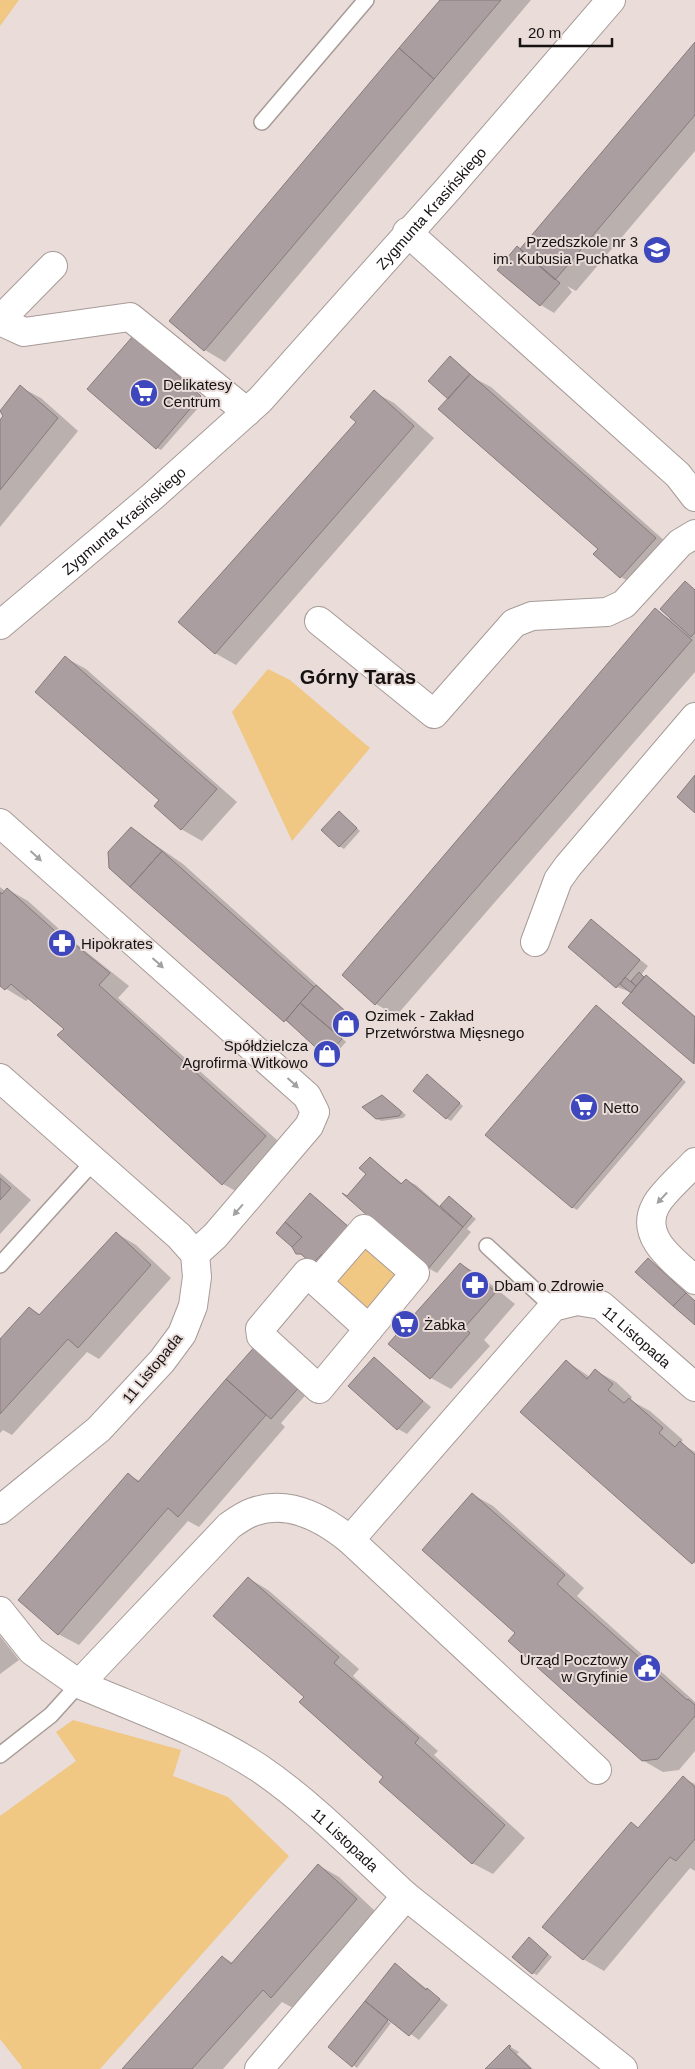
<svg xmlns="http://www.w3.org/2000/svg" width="695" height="2069" font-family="Arial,sans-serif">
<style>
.green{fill:#f0c783}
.shadow{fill:#0003}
.building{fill:#ab9ea0;stroke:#877b7c}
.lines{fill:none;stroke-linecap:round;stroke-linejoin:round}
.lane-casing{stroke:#a79b98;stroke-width:18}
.street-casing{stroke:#a79b98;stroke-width:30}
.lane{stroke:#fff;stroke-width:15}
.street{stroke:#fff;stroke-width:28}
.oneway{fill:#a2a0a0}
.labels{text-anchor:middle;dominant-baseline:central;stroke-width:4;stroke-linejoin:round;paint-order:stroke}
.street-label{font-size:15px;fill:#161211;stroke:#e9dcd9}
.poi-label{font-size:15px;fill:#161211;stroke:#e9dcd9;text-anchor:start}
.district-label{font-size:20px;font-weight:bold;fill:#161211;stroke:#e9dcd9}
</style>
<rect width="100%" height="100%" fill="#e9dcd9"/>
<path class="green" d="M0,0H19L0,26Z
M268,669L290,680L370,748L292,841L232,712Z
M364,1237L408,1273L368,1320L326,1282Z
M73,1720L181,1750L173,1776L228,1797L289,1856L100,2069H21L22,2067L0,2039V1816L76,1761L56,1732Z"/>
<path class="shadow" d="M442,0H531L225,362L205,350Z
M695,44V151L576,291L567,286L572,292L554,313L541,305L499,270L521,250Z
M137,340L205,400L161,450L157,448Z
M474,378L491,387L675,550L641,589L621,577L595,554L600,549Z
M20,387L41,398L78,431L0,527V422L5,416L1,412Z
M374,392L394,403L434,438L236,665L215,653Z
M685,582L695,590V672L396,1016L376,1004L343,975L655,610L670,619Z
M66,658L86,669L237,802L202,841L181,829Z
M339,812L360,831L344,849L339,846Z
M131,828L183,864L357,1021L342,1038L346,1042L331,1059L285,1020Z
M0,887L5,891L7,889L28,901L69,938L129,986L118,998L286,1148L243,1195L223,1184L66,1029L29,998L26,1001L0,985Z
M592,921L648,966L641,975L655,982L695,1016V1063L624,1003L633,993L617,987L569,947Z
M600,1009L686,1082L577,1210L572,1207Z
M428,1076L463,1106L451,1121L446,1118Z
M387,1099L406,1115L403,1118L381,1121L376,1118Z
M370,1158L403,1184L406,1180L416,1185L441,1207L449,1197L476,1219L467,1229L471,1232L437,1273L428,1268L368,1174Z
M0,1173L31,1200L0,1234Z
M315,1197L355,1232L317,1266L304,1256L297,1253Z
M116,1233L136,1245L171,1278L99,1359L87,1352L12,1435L3,1430L0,1433V1341L30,1308L41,1315Z
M461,1264L481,1276L515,1304L484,1340L490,1346L451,1389L431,1378Z
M257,1346L310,1390L281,1423L285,1427L199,1527L188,1521L79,1645L58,1634L129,1475L140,1481Z
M373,1359L431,1407L407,1434L398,1429L350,1386Z
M566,1361L590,1377L596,1371L616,1382L632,1397L630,1400L650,1411L683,1440L680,1443L695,1452V1564L522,1412Z
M472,1494L493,1506L584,1588L577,1596L695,1702V1751L679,1770L663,1772L642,1760L517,1633Z
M248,1578L268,1590L359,1669L353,1676L438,1751L434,1755L525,1838L493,1874L472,1863L306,1697Z
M0,1636L19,1660L0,1674Z
M683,1778L695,1784V1871L690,1868L604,1971L583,1959L631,1824L639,1828Z
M318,1865L339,1877L376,1912L293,2008L282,2002L223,2069H123L223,1957L233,1963Z
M533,1941L552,1957L537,1975L532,1973Z
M396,1965L448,2005L419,2040L382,2013L380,2015L391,2023L357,2068L330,2047Z
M509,2046L519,2052L517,2054L533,2069H487Z"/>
<path class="building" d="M440,0H501L434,79L399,48Z
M695,42V115L555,280L520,249Z
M399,48L434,79L204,351L169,321Z
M517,246L560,283L540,306L497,270Z
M133,336L201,396L156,449L87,389Z
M450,356L470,374L448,399L428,381Z
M470,374L656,538L620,578L593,554L598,549L438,409Z
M20,385L58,418L0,490V420L3,416L0,411Z
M374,390L414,426L215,654L178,622L356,422L350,417Z
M685,581L695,590V632L691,637L660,609Z
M655,608L692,640L375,1005L342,975Z
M65,656L217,789L181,830L154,806L159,800L35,692Z
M695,775V813L677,797Z
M339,811L357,828L339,847L321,830Z
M131,827L162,851L130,887L109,868L108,852Z
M162,851L314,987L284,1022L130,887Z
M7,888L55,931L57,930L110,973L99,985L266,1136L222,1185L57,1035L64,1029L11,984L5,990L0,986V892L2,894Z
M591,919L640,960L616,988L568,947Z
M639,972L644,977L636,986L631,981Z
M646,975L695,1017L694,1064L622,1003Z
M625,977L636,986L631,993L620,984Z
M316,985L353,1018L338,1035L300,1003Z
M300,1003L342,1039L326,1057L286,1020Z
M596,1005L682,1079L572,1208L485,1135Z
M427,1074L460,1103L446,1119L413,1091Z
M382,1095L402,1112L399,1116L376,1119L362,1107Z
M370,1157L401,1184L406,1179L463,1227L428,1269L342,1193L347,1196L366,1174L359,1168Z
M0,1178L11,1188L0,1200Z
M310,1193L351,1229L327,1258L322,1254L312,1264L301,1254H296L292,1247L302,1237L285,1222Z
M449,1196L472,1216L463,1227L440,1206Z
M285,1222L302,1237L292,1247L276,1233Z
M116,1232L151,1265L78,1348L68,1339L0,1414V1339L29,1307L39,1315Z
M648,1258L686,1293L673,1306L635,1272Z
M460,1263L496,1292L464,1328L470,1333L430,1379L388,1344Z
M686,1293L695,1301V1325L673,1306Z
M257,1344L302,1384L271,1419L226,1379Z
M374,1357L423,1401L397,1430L348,1386Z
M566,1360L587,1379L595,1369L613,1384L608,1390L624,1403L629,1398L663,1428L659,1433L675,1447L680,1441L695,1455V1560L692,1564L520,1412Z
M226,1379L266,1415L178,1517L168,1508L58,1635L18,1600L128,1473L138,1482Z
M472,1493L565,1575L557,1584L687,1700L688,1699L695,1705V1716L658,1759L642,1761L508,1641L515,1633L422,1550Z
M248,1577L339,1657L334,1663L419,1738L415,1743L505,1825L472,1864L379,1782L383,1777L299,1702L304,1697L213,1616Z
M683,1776L695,1787V1839L676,1861L670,1857L583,1960L542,1927L631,1822L638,1828Z
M318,1864L357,1899L271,1998L263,1990L192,2069H122L222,1956L231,1964Z
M529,1937L548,1954L532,1974L512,1957Z
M395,1963L426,1990L427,1988L440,1999L409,2036L365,2001Z
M365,2001L388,2020L352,2067L328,2047Z
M509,2045L511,2046L509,2048L531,2069H485Z"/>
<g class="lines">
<defs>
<path id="lane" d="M262,122L366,0
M487,1246L553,1307
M0,1265L94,1161
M0,1755L51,1715L79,1684"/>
<g id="street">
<path d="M407,232L678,475L695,497"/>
<path d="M0,320L53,266"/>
<path d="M0,321L24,332L130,317L247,412"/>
<path d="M319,621L434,714L514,623L532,616L607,612L624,604L680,543L695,534"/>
<path id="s1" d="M0,625L153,496L260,400L448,189L611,0"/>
<path d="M0,823L307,1096L315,1112L309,1126L215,1236L195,1254"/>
<path d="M535,942L558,880L568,866L695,717"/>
<path d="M0,1078L179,1236L195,1254L197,1277L193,1306L182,1334L162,1361L99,1429L0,1510"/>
<path d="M695,1162C685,1173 662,1193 656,1205C638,1237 675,1262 695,1280"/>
<path d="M318,1282L364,1229L415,1273L319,1389L261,1336L260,1329L307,1273L369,1329"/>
<path id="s2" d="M350,1540L553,1307L577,1301L601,1305L695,1387"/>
<path d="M0,1611L32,1651L79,1684L229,1526C236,1521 244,1515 253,1512C288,1499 323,1518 350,1540L597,1770"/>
<path id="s3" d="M79,1684C139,1710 204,1732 259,1768C312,1804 359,1853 406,1896L259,2069"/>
<path d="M406,1896L623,2069"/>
</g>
</defs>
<use href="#lane" class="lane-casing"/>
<use href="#street" class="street-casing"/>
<use href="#lane" class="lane"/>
<use href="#street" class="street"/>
</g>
<defs><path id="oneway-solid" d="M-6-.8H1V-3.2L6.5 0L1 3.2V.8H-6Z" transform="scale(1.25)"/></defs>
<g class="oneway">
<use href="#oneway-solid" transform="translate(36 856) rotate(42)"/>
<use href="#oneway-solid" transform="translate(158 963) rotate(42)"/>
<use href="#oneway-solid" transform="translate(293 1083) rotate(42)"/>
<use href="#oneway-solid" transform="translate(662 1198) rotate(133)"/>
<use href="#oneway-solid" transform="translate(238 1210) rotate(131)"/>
</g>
<defs>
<symbol id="school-disc" viewBox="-11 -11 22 22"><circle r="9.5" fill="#3e48bc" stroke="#e9dcd9"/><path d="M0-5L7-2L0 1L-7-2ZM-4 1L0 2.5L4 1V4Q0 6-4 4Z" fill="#fff"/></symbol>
<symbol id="supermarket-disc" viewBox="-11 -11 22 22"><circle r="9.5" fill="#3e48bc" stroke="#e9dcd9"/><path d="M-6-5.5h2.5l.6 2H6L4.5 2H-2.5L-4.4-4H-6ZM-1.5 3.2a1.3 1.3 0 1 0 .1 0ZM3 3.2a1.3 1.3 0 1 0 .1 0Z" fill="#fff"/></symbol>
<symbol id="pharmacy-disc" viewBox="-11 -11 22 22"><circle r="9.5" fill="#3e48bc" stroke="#e9dcd9"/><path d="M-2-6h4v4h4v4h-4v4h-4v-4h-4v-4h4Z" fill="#fff"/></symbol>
<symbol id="shop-disc" viewBox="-11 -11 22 22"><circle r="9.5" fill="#3e48bc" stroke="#e9dcd9"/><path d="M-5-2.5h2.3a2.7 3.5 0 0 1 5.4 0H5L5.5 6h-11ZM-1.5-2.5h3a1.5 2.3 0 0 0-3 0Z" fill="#fff"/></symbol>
<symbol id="civic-disc" viewBox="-11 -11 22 22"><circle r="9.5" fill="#3e48bc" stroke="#e9dcd9"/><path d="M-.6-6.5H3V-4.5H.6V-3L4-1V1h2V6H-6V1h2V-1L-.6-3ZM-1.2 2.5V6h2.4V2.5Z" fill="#fff"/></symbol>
</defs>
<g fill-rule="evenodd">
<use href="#school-disc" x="641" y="234" width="32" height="32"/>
<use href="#supermarket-disc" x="128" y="377" width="32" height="32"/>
<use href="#pharmacy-disc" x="46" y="927" width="32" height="32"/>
<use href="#shop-disc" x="330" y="1008" width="32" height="32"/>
<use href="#shop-disc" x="311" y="1038" width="32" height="32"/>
<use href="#supermarket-disc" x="568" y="1091" width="32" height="32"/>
<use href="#pharmacy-disc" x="459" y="1269" width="32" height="32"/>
<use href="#supermarket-disc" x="389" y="1308" width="32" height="32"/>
<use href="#civic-disc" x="631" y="1652" width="32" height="32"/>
</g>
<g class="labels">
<g class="street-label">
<text stroke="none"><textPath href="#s1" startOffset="601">Zygmunta Krasińskiego</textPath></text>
<text stroke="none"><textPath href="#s1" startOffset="162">Zygmunta Krasińskiego</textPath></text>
<text stroke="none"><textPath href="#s2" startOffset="406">11 Listopada</textPath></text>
<text transform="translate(152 1368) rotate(-51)">11 Listopada</text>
<text stroke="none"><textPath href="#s3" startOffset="311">11 Listopada</textPath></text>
</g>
<g class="poi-label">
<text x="638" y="241" text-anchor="end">Przedszkole nr 3<tspan x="638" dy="17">im. Kubusia Puchatka</tspan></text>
<text x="163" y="384">Delikatesy<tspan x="163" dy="17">Centrum</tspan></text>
<text x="81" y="943">Hipokrates</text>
<text x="365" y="1015">Ozimek - Zakład<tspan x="365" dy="17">Przetwórstwa Mięsnego</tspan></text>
<text x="308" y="1045" text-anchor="end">Spółdzielcza<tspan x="308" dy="17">Agrofirma Witkowo</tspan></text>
<text x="603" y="1107">Netto</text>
<text x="494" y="1285">Dbam o Zdrowie</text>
<text x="424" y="1324">Żabka</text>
<text x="628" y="1659" text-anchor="end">Urząd Pocztowy<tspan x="628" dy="17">w Gryfinie</tspan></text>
</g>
<g class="district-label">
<text x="358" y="677">Górny Taras</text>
</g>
</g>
<path d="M520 38v8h92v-8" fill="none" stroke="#161211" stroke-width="2.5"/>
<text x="528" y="38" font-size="15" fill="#161211" stroke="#e9dcd9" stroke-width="4" paint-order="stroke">20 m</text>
</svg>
